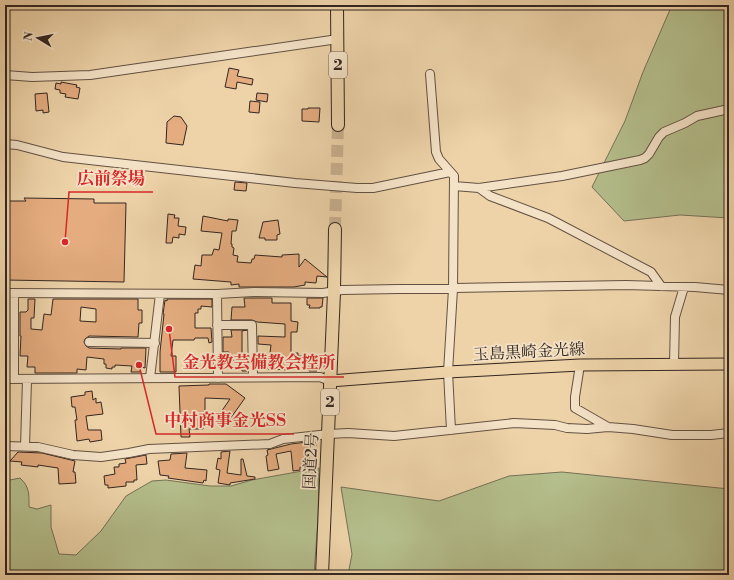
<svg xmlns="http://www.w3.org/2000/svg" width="734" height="580" font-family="'Libre Bodoni','Noto Serif JP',serif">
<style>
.green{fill:#b4be8c;stroke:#747256}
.building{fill:#e4ac7f;stroke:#332620;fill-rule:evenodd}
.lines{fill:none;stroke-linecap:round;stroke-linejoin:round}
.highway-tunnel{stroke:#c9b08e;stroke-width:12;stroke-dasharray:12 6;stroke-linecap:butt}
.minor-casing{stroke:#625142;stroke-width:10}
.major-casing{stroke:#332620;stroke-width:13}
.highway-casing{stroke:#332620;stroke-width:14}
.minor{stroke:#f4e2c7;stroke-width:8}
.major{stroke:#eed3a9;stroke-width:11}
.highway{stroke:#eed3a9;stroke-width:12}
.labels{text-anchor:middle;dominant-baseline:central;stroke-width:3.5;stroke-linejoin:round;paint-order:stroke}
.shield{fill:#f4e2c7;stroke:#6d5e52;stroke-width:1}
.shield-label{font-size:15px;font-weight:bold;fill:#332620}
.street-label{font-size:16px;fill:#332620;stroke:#f4e2c7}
.leader{fill:none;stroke:#d62828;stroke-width:1.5}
.callout-dot{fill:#d62828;stroke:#f4e2c7;stroke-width:1.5}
.callout-label{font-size:17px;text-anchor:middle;font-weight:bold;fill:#d62828;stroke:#f4e2c7;stroke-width:3.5;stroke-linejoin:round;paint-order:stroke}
</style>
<rect width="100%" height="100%" fill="#eed3a9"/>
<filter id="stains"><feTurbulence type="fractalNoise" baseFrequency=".005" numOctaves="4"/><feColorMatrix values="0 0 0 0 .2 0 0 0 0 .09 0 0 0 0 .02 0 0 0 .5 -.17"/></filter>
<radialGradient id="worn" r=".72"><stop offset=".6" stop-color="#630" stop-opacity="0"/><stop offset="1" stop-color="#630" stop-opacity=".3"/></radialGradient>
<path class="green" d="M672,5H729V218L680,215L624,221L592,187L625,121L643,72Z
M319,468L318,519L314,575H5V481L20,478C30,487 29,495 29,507L37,509L51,505V527L59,554L76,555L101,531L126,496L152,481L166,480L210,486H231L252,480Z
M562,472L729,489V575H348L352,554L341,487L439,501L509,476Z"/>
<path class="building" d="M229,68L239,70L237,76L253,79L252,85L237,82L236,89L225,87Z
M61,82L77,85L76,87L80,88L78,99L65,97L66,94L60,93V90L55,89L56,83L61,84Z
M47,93L49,112L43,113V110L36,111L35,94Z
M257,93L268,94L267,102L256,100Z
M250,101L260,102L259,113L249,112Z
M308,108H320L319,122L302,121V109H308Z
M174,116L181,117L187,126L183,145L166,143L167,122Z
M235,182L247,183L246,191L234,190Z
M24,198L94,199V203H126L124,282L5,280V201H26Z
M168,214L175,215L174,218H179L178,226L186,227L185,235L179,234V238L173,237L172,243H166Z
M203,216L228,221V219L238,220L236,231H232L231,244H232V247L234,248L233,255L238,256L237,262L251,263L252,259H254L255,255L282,257V255L299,254V267L305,259L327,277L317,276L316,283L305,282V285L294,287H239V284L231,285V282L193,279L195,265L201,266L202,255H212L214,249L219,250L222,233L201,231Z
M278,220L280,234L277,235V240H265V238H259L263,222Z
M244,298H272V303H291V321L298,322L297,332H291V353H298V356L318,357L317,371H309V363L290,364V370L268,369L271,345L258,344V336L285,337V324L257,322L252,320H231L232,307H245Z
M307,298H323L322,307H320V308H309L310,305H307Z
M28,299H35L34,318H31V329L42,330L44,314L51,315L53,299H138V310H142V323H139L138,337L89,336L85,339L84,342L86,346L89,348L121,349V348H146L145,368L141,367L140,372H131L132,366L115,365V367H112V369L106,368V364H104V359L87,357L86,370L77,369V373H35V367H27L28,356H20L21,336H20V312H26L28,310ZM81,307L96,309V322L80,321Z
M167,299H212V307L201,306V309H198V313H195V328H211L212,342L209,343L208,338H195L194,340H173L171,356H176V372H160V352L164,314H163L165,300L167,301Z
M231,330H247L242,331V357L247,356V371H242V366L238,367V361H230L229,352H223V337H232Z
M209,384H226L245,398L230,419L221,412L230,399L205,398V422H203V429H189L190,437H181L179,386L209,385Z
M92,391L93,400L96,398V403L101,402L103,414L86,416L88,430H101L102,440L90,442L89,439L77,441L75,420H77L75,407H72L71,397L85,395V392Z
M315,441L316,446L308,447L310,465H306L307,467H300V470L293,471L291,451L276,454L279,469L268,471L266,456L268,455L267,450L291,444Z
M230,451L227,473L241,475V459H243L247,476L255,477V479L230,483V485L218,483L220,470L216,469L218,458L221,459V452Z
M18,452L42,453L75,461L73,472H75L76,483L59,484L58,468L38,465V467L21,465L22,462L10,461Z
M187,453L185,468L207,470L206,481L204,480L203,483L168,478L169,476L160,475L158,461L170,460L171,454Z
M146,455L147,464L136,465L137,480H134V482H126V486L108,488V485H105L104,476L115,474L114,467H119V464L126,463L125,459Z"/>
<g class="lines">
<path class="highway-tunnel" d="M335,229L338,125"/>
<defs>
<path id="minor" d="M430,74L436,152L439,159L454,176L453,289L448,372L451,430
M5,75L32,77L90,75L338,39
M5,144L17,145L63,157L295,183L357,188H373L450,172
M454,186L479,188L562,176L640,160L645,158L649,154L659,137L664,132L685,123L697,116L729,109
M479,188L490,196L548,218L651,272L661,286
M5,293L217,294L254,292L323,293L342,290L626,285L695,287L729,290
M217,294L218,378
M217,325H252L253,377
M89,342L155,343
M674,364L675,317L684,287
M580,365L575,397V408L608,427
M150,378L160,294
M5,379L320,377L330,381
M14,379V293
M5,446L38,447L73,455L101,457L129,453L149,449L270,444L283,439L329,434L348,433L394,436L514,423L555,425L567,428L587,429L608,427L633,429L672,435H711L729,433
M25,446L27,380"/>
<path id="major" d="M330,381L448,372L580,365L729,364"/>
<path id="highway" d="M337,5L338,125
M322,575L334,292L335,229"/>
</defs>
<use href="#minor" class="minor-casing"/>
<use href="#major" class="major-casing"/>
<use href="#highway" class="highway-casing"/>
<use href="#minor" class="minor"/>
<use href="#major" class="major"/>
<use href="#highway" class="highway"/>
</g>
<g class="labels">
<g class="shield">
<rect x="329" y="52" width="18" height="26" rx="3"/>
<rect x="321" y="389" width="18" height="26" rx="3"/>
</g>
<g class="shield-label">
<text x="338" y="65">2</text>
<text x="330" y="402">2</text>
</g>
<g class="street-label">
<text transform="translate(529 352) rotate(-3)">玉島黒崎金光線</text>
<text transform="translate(311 461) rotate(-87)">国道2号</text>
</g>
</g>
<path class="leader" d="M65 242L69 192H153M169 329L175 377H344M139 365L156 434H294"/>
<g class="callout-dot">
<circle cx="65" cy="242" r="4"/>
<circle cx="169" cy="329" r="4"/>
<circle cx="139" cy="365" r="4"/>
</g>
<g class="callout-label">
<text x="111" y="184">広前祭場</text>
<text x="259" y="368">金光教芸備教会控所</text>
<text x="225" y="426">中村商事金光SS</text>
</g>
<rect width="734" height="580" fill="none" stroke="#eed3a9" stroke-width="20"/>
<rect x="6" y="6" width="722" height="568" fill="none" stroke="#332620" stroke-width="2"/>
<rect x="10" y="10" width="714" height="560" fill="none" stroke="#332620"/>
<g transform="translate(38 38) rotate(280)" stroke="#f4e2c7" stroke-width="3" paint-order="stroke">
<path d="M0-3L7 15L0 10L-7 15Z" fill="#332620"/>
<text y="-6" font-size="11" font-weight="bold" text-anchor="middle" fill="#332620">N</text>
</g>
<rect width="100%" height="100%" filter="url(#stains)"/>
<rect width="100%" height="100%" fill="url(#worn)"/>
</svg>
